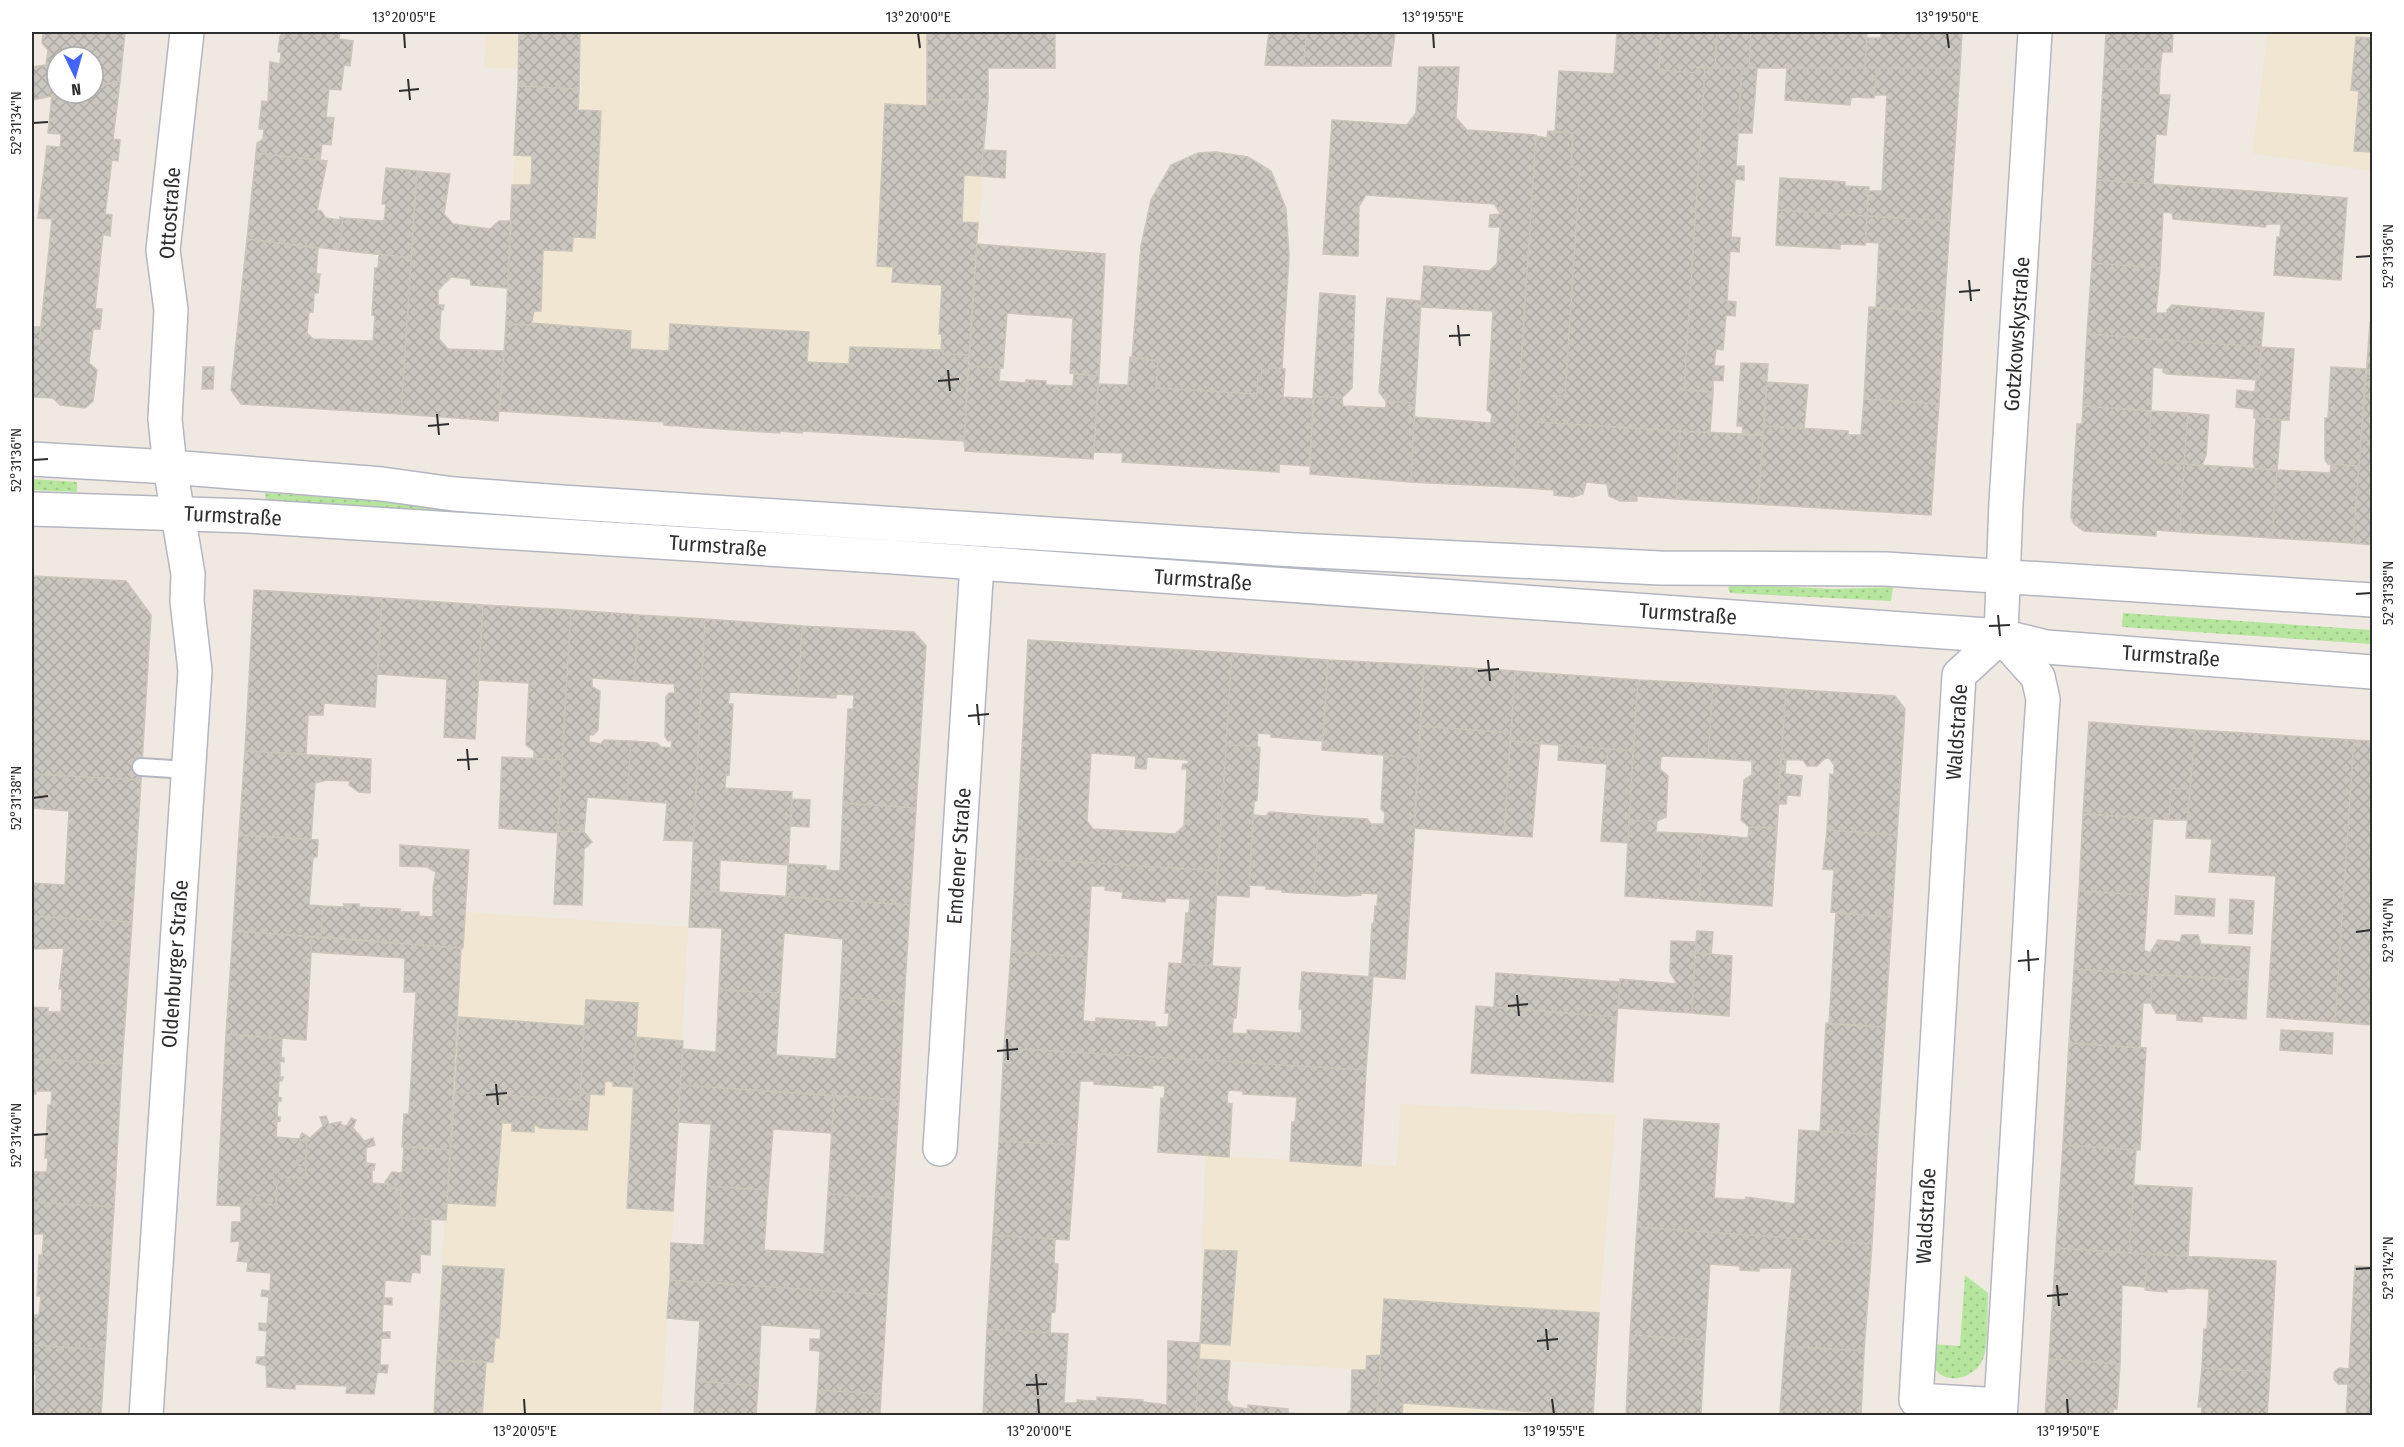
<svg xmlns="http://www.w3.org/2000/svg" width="2404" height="1447" font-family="'Fira Sans Condensed',sans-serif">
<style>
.education{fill:#f0e6d1}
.grass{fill:url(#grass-dots)}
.building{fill:url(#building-cross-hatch);stroke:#cbc5ba;stroke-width:1.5;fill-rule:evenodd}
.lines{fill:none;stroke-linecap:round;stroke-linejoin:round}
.lane-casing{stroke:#b4b7c1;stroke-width:20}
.street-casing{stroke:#b4b7c1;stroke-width:36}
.secondary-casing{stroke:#b4b7c1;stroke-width:36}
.lane{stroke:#fff;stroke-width:16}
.street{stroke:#fff;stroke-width:33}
.secondary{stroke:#fff;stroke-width:33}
.ticks{fill:none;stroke:#2e2e2e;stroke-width:2}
.labels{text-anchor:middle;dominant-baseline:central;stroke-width:4.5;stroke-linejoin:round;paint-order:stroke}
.street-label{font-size:21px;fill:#2e2e2e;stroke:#fff}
.neatline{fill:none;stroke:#2e2e2e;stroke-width:2}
.ticks-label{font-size:15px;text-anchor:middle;fill:#2e2e2e}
</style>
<defs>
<pattern id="grass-dots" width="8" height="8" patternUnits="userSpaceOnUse" patternTransform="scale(1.5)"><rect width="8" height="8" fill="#b6e59e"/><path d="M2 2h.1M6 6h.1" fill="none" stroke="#9dc588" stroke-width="1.8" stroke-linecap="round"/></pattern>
<pattern id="building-cross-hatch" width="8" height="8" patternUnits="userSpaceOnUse" patternTransform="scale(1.5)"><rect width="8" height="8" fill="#cbc7bf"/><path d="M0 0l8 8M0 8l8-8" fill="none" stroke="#afaba4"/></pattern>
</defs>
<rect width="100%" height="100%" fill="#efe9e1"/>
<path class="education" d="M486,32H1055V68H988V99L964,441L802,431V433L781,432L780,433L664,425V422L500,411L519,69L484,67Z
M2268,32H2372V171L2252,153Z
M465,912L688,927L670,1280L661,1415L432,1416Z
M1401,1104L1616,1115L1599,1313L1593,1415H1377L1380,1356H1367L1366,1370L1199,1359L1205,1155L1396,1166Z"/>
<path class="grass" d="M32,479L77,482V492L32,490Z
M265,493L838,530L903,532V548L266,507Z
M1731,584L1834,589L1893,587L1891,601L1730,593L1728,588Z
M2123,613L2372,630V644L2122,627Z
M1965,1275L1988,1293C1987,1309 1989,1345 1983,1359C1976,1377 1946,1388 1934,1367C1931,1361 1932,1351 1932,1344L1960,1346Z"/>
<path class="building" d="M43,32H125L120,81L93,87V57H57V93H67L32,100V67L46,65L48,50L42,43Z
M284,32H340L339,39L353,41L350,66L344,65L341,90L329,89L326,117L334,118L331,145L322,144L320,160L256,153L257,143L263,139L264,129H259L262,101L268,102L270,62L280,64L281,52H278L280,36Z
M519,32H580L579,89L518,86Z
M927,32H1055V68H988V99L927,100Z
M1269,32H1307L1303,66L1265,65Z
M1307,32H1395L1391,66H1303Z
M1617,32H1661L1659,70L1697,73V67L1705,68L1684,390L1713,392L1710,433L1537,422L1557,405V396H1565L1580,167H1571L1573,133L1555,132L1559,71L1614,74Z
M1661,32H1717L1715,68L1697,67V73L1659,70Z
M1717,32H1751L1749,68H1715Z
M1764,32H1847L1867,34L1865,68H1749L1751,33Z
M1881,32H1962L1960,68H1865L1867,38H1881Z
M2106,32H2173L2172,52H2162L2160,69H2104Z
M2356,37L2372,38V152L2354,151L2359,91L2351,90Z
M1419,67H1459L1456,118L1467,130L1536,135L1513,487L1411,482L1414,417L1491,423L1492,414L1487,410L1493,311L1422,307L1421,301L1424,266L1489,271L1497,264L1500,227H1489L1490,215L1501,214L1494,204L1366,195L1359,206L1358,256L1323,254L1332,120L1407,125L1416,113Z
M1705,68H1742L1736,166H1744V180L1735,179L1731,237L1740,238L1739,252L1730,251L1727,301L1736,302L1735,316L1726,315L1723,350L1716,349L1714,366H1724L1723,381L1713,380V392L1684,390Z
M1742,68H1757L1752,133H1738Z
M1787,68H1877L1874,98L1851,97L1850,105L1785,100Z
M1877,68H1960L1950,221L1867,216L1868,191H1882L1887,95H1874Z
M2104,69H2160L2159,95H2170L2166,135L2156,134L2153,184L2097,180Z
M120,81L113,139L120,140L118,161L112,160L105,214L112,215L110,236L103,234L95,309H102L100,329H93L89,363L97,370L93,401L85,408L60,405L53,398L32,397V344L39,345L52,219L38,218L47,146L60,147L61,140V134L48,133L52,96L67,93H93V87Z
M518,86L579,89L578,110L601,111L595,238L573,237L572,251L543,250L541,311H534L531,325L506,324L512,185H531L532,156L514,155Z
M988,99L981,176L964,175L962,222L978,223L969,355L943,354V350L941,351L942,334H939L942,285L892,282L893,267L877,266L885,104L927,106V100Z
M1548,131L1573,133L1571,167H1580L1565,396H1557V405L1537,422L1680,431L1676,499L1637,496V501H1620L1609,496L1607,484L1586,482L1583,494L1573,497L1554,495V490L1513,487L1536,136L1547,138Z
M983,150L1006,151L1005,178L981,176Z
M1216,152L1248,157L1271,171L1286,209L1289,256L1282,369L1269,367V370H1262L1261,376H1258L1257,394L1156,388L1158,361L1146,360V358H1132L1141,246L1151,200L1171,165L1198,153Z
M256,153L327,161L317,210L321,211L326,218L340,220V217L343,218L339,250L247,239Z
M386,168L417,171L411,258L339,250L343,218L384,221L386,204H382Z
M417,171L450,174L444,214L453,224L490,229L499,221H511L508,288L471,285L470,279L451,277L438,290V305H444L443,310H441L439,339L448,349L504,351L498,421L401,414Z
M1780,178L1845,182V186L1869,187L1867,216L1778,210Z
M2097,180L2347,198L2341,280L2274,275L2277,237H2280L2281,224H2267L2265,227L2173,219L2172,213L2163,212L2160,268L2092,263Z
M1778,210L1867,216L1865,245L1840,244V249L1776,245Z
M1867,216L1950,221L1944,312L1876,308L1879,243L1866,242Z
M247,239L318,248L316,274H320L318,293H314L313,312H309L307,333L313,339L373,341L375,316L372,315L375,268H378L379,254L411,258L401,414L241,404L231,390Z
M977,244L1105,254L1099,376L1070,373L1073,318L1007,313L1003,368L969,366Z
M2092,263L2160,268L2156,313H2167V310L2172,305L2264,313L2261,347L2087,334Z
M1320,293L1355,296L1352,388L1342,398L1313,396Z
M1387,298L1421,301L1415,403L1386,401L1379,392Z
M1869,307L1944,312L1939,404L1864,399Z
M2370,322H2372V378H2366Z
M531,323L631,331L630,349L669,351L670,324L809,332L807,362L849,364L850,347L943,350V354L969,355L964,441L802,431V433L780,431V433L664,425V422L500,411L506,324L531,325Z
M32,327H41L39,345L32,344Z
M2087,334L2261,347L2259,380L2167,374L2163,372V368L2153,367L2151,411L2083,406Z
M2261,347L2294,349L2289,420L2254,418V409L2236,407L2237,390L2255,392L2256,379L2259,380Z
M1130,357L1158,361L1156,388L1257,394L1258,376H1261L1262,370H1269V367L1285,369L1283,397L1314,399L1309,466L1279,464V472L1122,462L1123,453L1094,452L1098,384L1128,385Z
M1741,363L1768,364L1763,435H1742L1743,426H1737Z
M969,366L1000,368L999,381L1026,383V380L1046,381V385L1073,386L1074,374L1099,376L1093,459L965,451L964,441Z
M203,367H214L213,389H202Z
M2331,367L2366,369L2359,466L2328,464L2325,460V418H2328Z
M2366,378H2372V441L2361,440Z
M1767,382L1808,385L1804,429L1764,426Z
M1313,396L1342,398L1343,406L1386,408V401L1415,403L1411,482L1310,474Z
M1864,399L1939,404L1931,515L1758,504L1764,426L1848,431V435H1861Z
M2083,406L2151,411L2149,451L2160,462L2184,464L2180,532L2156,530V536L2084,531L2074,524L2071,517L2077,424H2082Z
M2151,411L2188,413L2184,464L2160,462L2149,451Z
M2188,413L2209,415L2206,455L2202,466L2184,464Z
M2256,418L2281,420L2277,470L2255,469L2253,460Z
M1680,431L1763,435L1758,504L1676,499Z
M2361,440L2372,441V545L2353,543Z
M2184,464L2277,470L2272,538L2180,532Z
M2331,464L2359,466L2353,543L2272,538L2277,470L2330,473Z
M32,576L126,581L151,615L141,780L32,774Z
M254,590L382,598L375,707L324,703L323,715H308L306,754L245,751Z
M382,598L483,605L475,739L444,737L447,679L378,674Z
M483,605L571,610L562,760L534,759V751L526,745L529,683L478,680Z
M571,610L639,615L634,681L592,678V687L600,691L598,730L593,735H589V742L601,744L604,740L631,741L627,800L587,797L584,832L558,831Z
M639,615L705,619L693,841L664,840L667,803L627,800L631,741L657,743L661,747L671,748L672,740L668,741L665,736L666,697L669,693H675L674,684L634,681Z
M705,619L802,626L798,696L730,692L728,704H733L729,775L726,774L725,788L792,792L788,865L720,860L719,892L691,890Z
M802,626L914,632L926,646L916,808L843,803L848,709H853L854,695L836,694V698L798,696Z
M1028,640L1232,653L1218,871L1016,858ZM1091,753L1136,756L1135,768L1146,769L1147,757L1188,760V764H1183L1182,769H1187L1184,826L1175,834L1093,829L1087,821Z
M1232,653L1328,660L1323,741L1271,737V734L1258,733L1257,746L1226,745Z
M1328,660L1424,665L1419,758L1322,750Z
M1424,665L1515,671L1511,733L1420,726Z
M1515,671L1638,680L1633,751L1510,741Z
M1638,680L1713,684L1708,758L1661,756L1660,769L1668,776L1666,817L1657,821H1629Z
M1713,684L1786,689L1777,828L1749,827L1741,820L1744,780L1752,775V761L1708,758Z
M1786,689L1895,696L1905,709L1897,835L1827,830L1830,774L1834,775V765L1829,758L1824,759L1817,766H1807L1803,760L1781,759Z
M2089,722L2195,730L2190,789L2171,788L2169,820L2083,814Z
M1420,726L1511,733L1504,835L1414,828Z
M2195,730L2354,740L2335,1022L2267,1017L2276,876L2209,872L2212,839L2186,838Z
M2354,740L2372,741V1025L2335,1022Z
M1510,741L1540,743L1532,837L1504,835Z
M1226,745L1257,746L1260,748L1257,800L1254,802L1249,897L1216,895Z
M1559,745L1608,749L1606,764L1558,760Z
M1608,749L1633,751L1628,843L1601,841Z
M245,751L371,759L370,793L359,792L349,785L350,781L327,780L315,783L311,839L239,835Z
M1384,755L1419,758L1405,979L1369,976L1372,924L1374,922L1375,906H1377L1378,894L1361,893V895L1345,896L1314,894L1319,816L1367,819L1371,824H1384L1385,813L1381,809Z
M502,757L562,760L557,833L499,828Z
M1781,759H1786L1785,774L1802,776L1800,796L1787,795L1786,804H1778Z
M32,774L141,780L132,922L32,916V883L65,885L69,811L32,808Z
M2171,788L2190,789L2187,820H2169Z
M792,799L810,800L809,827L791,826Z
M843,803L916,808L910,905L786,897L788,864L826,866V870L840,871Z
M1269,812L1319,816L1314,894L1282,892V890L1266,889V886L1249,885L1253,815L1266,816Z
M2083,814L2153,818L2148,895L2079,891Z
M1629,821H1657L1656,832L1703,834L1699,901L1625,896Z
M1749,827L1777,828L1772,906L1699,901L1703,834L1748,838Z
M1827,830L1897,835L1892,917L1831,912L1834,870L1823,869Z
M558,831L584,832L592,842L584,849L582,905L554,904Z
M239,835L318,840L317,857H313L309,905L323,906L321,937L233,931Z
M400,845L469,850L463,948L321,937L323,906L344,907V904H359V907L400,909V912H419V916L433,917V888L436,872L427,867L400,866Z
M1016,858L1218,871L1212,966L1182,964L1186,913H1189L1190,899L1166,898L1165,902L1122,898L1123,892L1105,890V886H1091L1087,957L1011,952Z
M691,890L910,905L904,1002L840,997L843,939L784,933L780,993L719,990L722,928L689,927Z
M2079,891L2148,895L2144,950L2150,953L2158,940L2180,942L2182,935H2198L2201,944L2250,947L2248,980L2074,969Z
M2176,896L2215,899L2214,916L2175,914Z
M2230,899L2254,901L2252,934L2229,933Z
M1836,913L1892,917L1885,1027L1829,1024Z
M32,916L132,922L122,1064L32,1059V1007L48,1008V1012H61L62,989H59L64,948L32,949Z
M233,931L312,937L306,1040L226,1034Z
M1697,931L1713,932L1711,954L1695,953Z
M312,937L461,948L450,1150L402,1147L404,1114H409L416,992H404L405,958L311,952Z
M1671,941L1696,942L1692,1013L1618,1008L1620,979L1677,984L1670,972Z
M1011,952L1087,957L1083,1021L1096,1022V1018L1155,1022V1027H1168L1169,1013H1165L1169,963L1240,968L1236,1018H1233L1232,1033L1247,1034V1030L1301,1033L1302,1009H1299L1302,972L1373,977L1366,1070L1004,1048Z
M1695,953L1732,956L1729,1016L1692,1013Z
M2074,969L2152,975L2151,1003H2143L2140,1048L2069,1043Z
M1496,973L1620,982L1617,1017L1494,1007Z
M2152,975L2248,980L2246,1019L2202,1016V1022L2177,1020V1014L2156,1013L2151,1003Z
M719,990L780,993L776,1055L836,1059L840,997L904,1002L899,1100L680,1085L683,1049L716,1052Z
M586,1000L638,1003L633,1087L613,1086V1082L605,1081L604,1095L580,1093Z
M1476,1006L1617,1017L1613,1082L1471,1073Z
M459,1017L584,1026L580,1100L455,1092Z
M1826,1023L1885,1027L1878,1135L1820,1131Z
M2281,1030L2333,1033L2332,1054L2280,1050Z
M226,1034L282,1039L281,1058H284V1062L280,1061V1077H283L282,1081H279L278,1097L281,1098V1101L278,1100L277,1117H280V1121L277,1120L276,1137L299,1139L307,1144L306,1159L297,1158L298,1165H306L305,1178L283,1177L276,1170L271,1175L277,1182L276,1205L258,1204L259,1195H251V1204H241V1206L217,1205Z
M636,1037L683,1041L673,1211L627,1208Z
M2069,1043L2146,1048L2140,1150L2063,1145Z
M1004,1048L1366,1070L1361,1166L1290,1161L1292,1122H1295L1297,1097L1243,1094V1091L1228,1090L1227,1103L1232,1104L1229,1157L1158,1152L1161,1098L1164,1099L1165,1086L1152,1085V1088L1094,1084V1081H1080L1076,1145L999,1141Z
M32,1059L122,1064L114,1207L32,1202V1172H47L48,1158H45L48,1105H51L52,1091H36V1094H32Z
M680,1085L834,1096L832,1133L773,1129L768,1190L707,1186L711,1124L678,1122Z
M455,1092L580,1100V1093L590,1094L587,1130L540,1128L534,1124V1132L512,1131V1123H502L495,1206L447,1203Z
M834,1096L899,1100L893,1198L828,1194Z
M326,1116L329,1124L341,1122V1125L347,1126L351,1118L356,1120L353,1128L364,1141L373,1138L375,1145L366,1148V1163L375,1164L374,1170H372V1183L385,1184L401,1191L400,1218L431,1219L430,1255L420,1254V1273L412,1272L410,1282L385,1280L384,1298H392V1305L383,1304L382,1332H390V1338H381L380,1365H388L387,1373L379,1372L377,1374L374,1394L346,1393L347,1386L295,1384V1389L267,1387L266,1366L256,1363L257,1357H265L267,1331L259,1330V1323L267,1324L269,1297L261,1296L262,1290L270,1291L271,1273L247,1271L248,1262L237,1261L240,1241L231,1242L232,1222H241V1204H251V1195H259L258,1204L276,1205L277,1182L271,1175L276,1170L283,1177L305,1178L306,1165H298L297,1158L306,1159L307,1144L299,1139L302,1133L310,1138L323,1126L320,1117Z
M1644,1119L1719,1124L1714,1198L1745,1200L1746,1197L1795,1204L1799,1130L1878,1135L1872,1244L1637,1227Z
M999,1141L1076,1145L1069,1240L993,1235Z
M2063,1145L2136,1150L2129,1253L2056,1248Z
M404,1146L450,1150L446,1220L400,1218L401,1191L385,1182L392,1172L402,1173Z
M2134,1185L2192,1188L2188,1256L2129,1253Z
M707,1186L768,1190L764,1250L824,1254L828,1194L893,1198L887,1295L670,1280L671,1243L704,1245Z
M32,1202L114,1207L105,1350L32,1345V1315H39L41,1296H37L39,1255H42L44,1234H32Z
M1637,1227L1872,1244L1864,1351L1785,1346L1792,1268H1759V1271L1740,1270V1266L1710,1264L1705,1340L1630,1335Z
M993,1235L1055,1239L1054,1264H1058L1055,1312L1051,1313L1050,1333L987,1329Z
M2056,1248L2147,1254L2145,1287L2122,1285L2120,1364L2049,1359Z
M1205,1250L1237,1251L1230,1345L1200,1343Z
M2147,1254L2276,1261L2270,1372L2202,1368L2204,1329H2207L2209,1289L2184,1288V1289H2167V1292L2145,1290Z
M443,1266L504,1269L499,1338H495L493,1362L437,1360Z
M2355,1266L2372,1267V1416H2346L2348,1384H2338L2334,1379V1372L2339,1368L2349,1369Z
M670,1280L887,1295L881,1394L818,1390L820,1351L810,1350V1339H820L821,1329L761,1325L758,1386L696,1381L700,1321L667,1318Z
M1384,1299L1599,1313L1593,1416L1403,1403L1402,1416H1377Z
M987,1329L1068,1334L1064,1403H1077V1400L1097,1401V1397L1143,1400V1402L1167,1405L1168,1341L1200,1343L1196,1416H983Z
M1630,1335L1705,1340L1701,1414L1713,1416H1626Z
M32,1345L105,1350L101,1416H32V1409H34L36,1374H32Z
M1785,1346L1864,1351L1861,1416H1782L1783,1411L1780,1412Z
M1381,1355L1377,1416H1344L1351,1410L1352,1370H1366L1367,1356Z
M1199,1359L1230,1361L1227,1400L1233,1407L1248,1409V1405L1288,1409V1416H1196Z
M2049,1359L2120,1364L2117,1409H2113V1416H2045Z
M437,1360L486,1363L482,1416H434Z
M2202,1368L2270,1372L2267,1416H2201L2202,1407H2198Z
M696,1381L758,1386L756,1416H694Z
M818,1390L881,1394L880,1416H816Z
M1288,1413L1329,1416H1288Z"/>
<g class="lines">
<defs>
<path id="lane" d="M141,767L188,770"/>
<path id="street" d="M940,1149L977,564
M146,1416L195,671L187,601L188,574L170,467L165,419L171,310L163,250L187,32
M2000,1416L2001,1405C2010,1262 2019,1119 2027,975C2033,883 2036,791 2043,699L2038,677L2001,636L1959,675L1916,1400L2001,1405"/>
<path id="secondary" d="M32,459L170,467L382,484L454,494L562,502L1295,550L1660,568L1886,569L2372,600
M32,509L248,516L894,557L2001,636L2046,647L2372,672
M2001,636L2006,503L2035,32"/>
</defs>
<use href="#lane" class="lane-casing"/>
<use href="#street" class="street-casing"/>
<use href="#secondary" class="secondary-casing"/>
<use href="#lane" class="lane"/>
<use href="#street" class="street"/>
<use href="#secondary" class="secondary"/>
</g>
<path class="ticks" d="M404,33L405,48M918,33L920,48M1433,33L1434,48M1947,33L1949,48M408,79L410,100M399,91L419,89M33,123L48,122M2356,257L2371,256M1969,280L1971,301M1959,292L1980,290M1458,325L1460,346M1449,336L1470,335M948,370L950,391M938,381L959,379M437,414L439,435M428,426L449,424M33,460L48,459M2356,594L2371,593M1998,615L2000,636M1989,626L2010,625M1488,660L1490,681M1478,671L1499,669M977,704L979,725M968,716L989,714M467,749L469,770M457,760L478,759M33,798L48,796M2356,932L2371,930M2028,950L2029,971M2018,961L2039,959M1517,995L1519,1016M1508,1006L1528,1004M1007,1039L1008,1060M997,1051L1018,1049M496,1084L498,1105M486,1095L507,1093M33,1135L48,1134M2356,1269L2371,1268M2057,1285L2059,1306M2047,1296L2068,1294M1546,1329L1548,1350M1537,1341L1558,1339M1036,1374L1038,1395M1026,1385L1047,1384M524,1399L525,1414M1038,1399L1039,1414M1552,1399L1554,1414M2067,1399L2068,1414"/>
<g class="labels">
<g class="street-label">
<text transform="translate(170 213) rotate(-86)">Ottostraße</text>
<text transform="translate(2017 334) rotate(-86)">Gotzkowskystraße</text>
<text transform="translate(233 516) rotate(3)">Turmstraße</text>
<text transform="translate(718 546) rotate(4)">Turmstraße</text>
<text transform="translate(1203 580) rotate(4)">Turmstraße</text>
<text transform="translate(1688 614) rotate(4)">Turmstraße</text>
<text transform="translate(2171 656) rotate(4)">Turmstraße</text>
<text transform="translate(1957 732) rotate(-86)">Waldstraße</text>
<text transform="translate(959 856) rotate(-86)">Emdener Straße</text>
<text transform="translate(175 964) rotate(-86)">Oldenburger Straße</text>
<text transform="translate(1926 1216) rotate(-87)">Waldstraße</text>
</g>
</g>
<rect width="2404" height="1447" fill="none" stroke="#ffffff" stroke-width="66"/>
<g transform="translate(75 75) rotate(175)"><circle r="28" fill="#ffffff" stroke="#ababab" stroke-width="1.5"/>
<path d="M0-4.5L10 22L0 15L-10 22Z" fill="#4264fb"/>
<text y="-9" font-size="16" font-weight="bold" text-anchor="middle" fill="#2e2e2e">N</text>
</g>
<rect x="33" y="33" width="2338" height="1381" class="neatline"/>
<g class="ticks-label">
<text x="404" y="22">13°20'05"E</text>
<text x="918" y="22">13°20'00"E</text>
<text x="1433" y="22">13°19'55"E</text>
<text x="1947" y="22">13°19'50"E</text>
<text transform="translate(16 123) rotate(-90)" y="5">52°31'34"N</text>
<text transform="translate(2388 256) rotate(-90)" y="5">52°31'36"N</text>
<text transform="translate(16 460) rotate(-90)" y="5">52°31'36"N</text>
<text transform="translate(2388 593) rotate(-90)" y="5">52°31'38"N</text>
<text transform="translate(16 798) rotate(-90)" y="5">52°31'38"N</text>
<text transform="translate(2388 930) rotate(-90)" y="5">52°31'40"N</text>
<text transform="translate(16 1135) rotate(-90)" y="5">52°31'40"N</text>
<text transform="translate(2388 1268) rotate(-90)" y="5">52°31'42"N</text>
<text x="525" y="1436">13°20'05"E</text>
<text x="1039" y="1436">13°20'00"E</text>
<text x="1554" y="1436">13°19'55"E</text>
<text x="2068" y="1436">13°19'50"E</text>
</g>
</svg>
